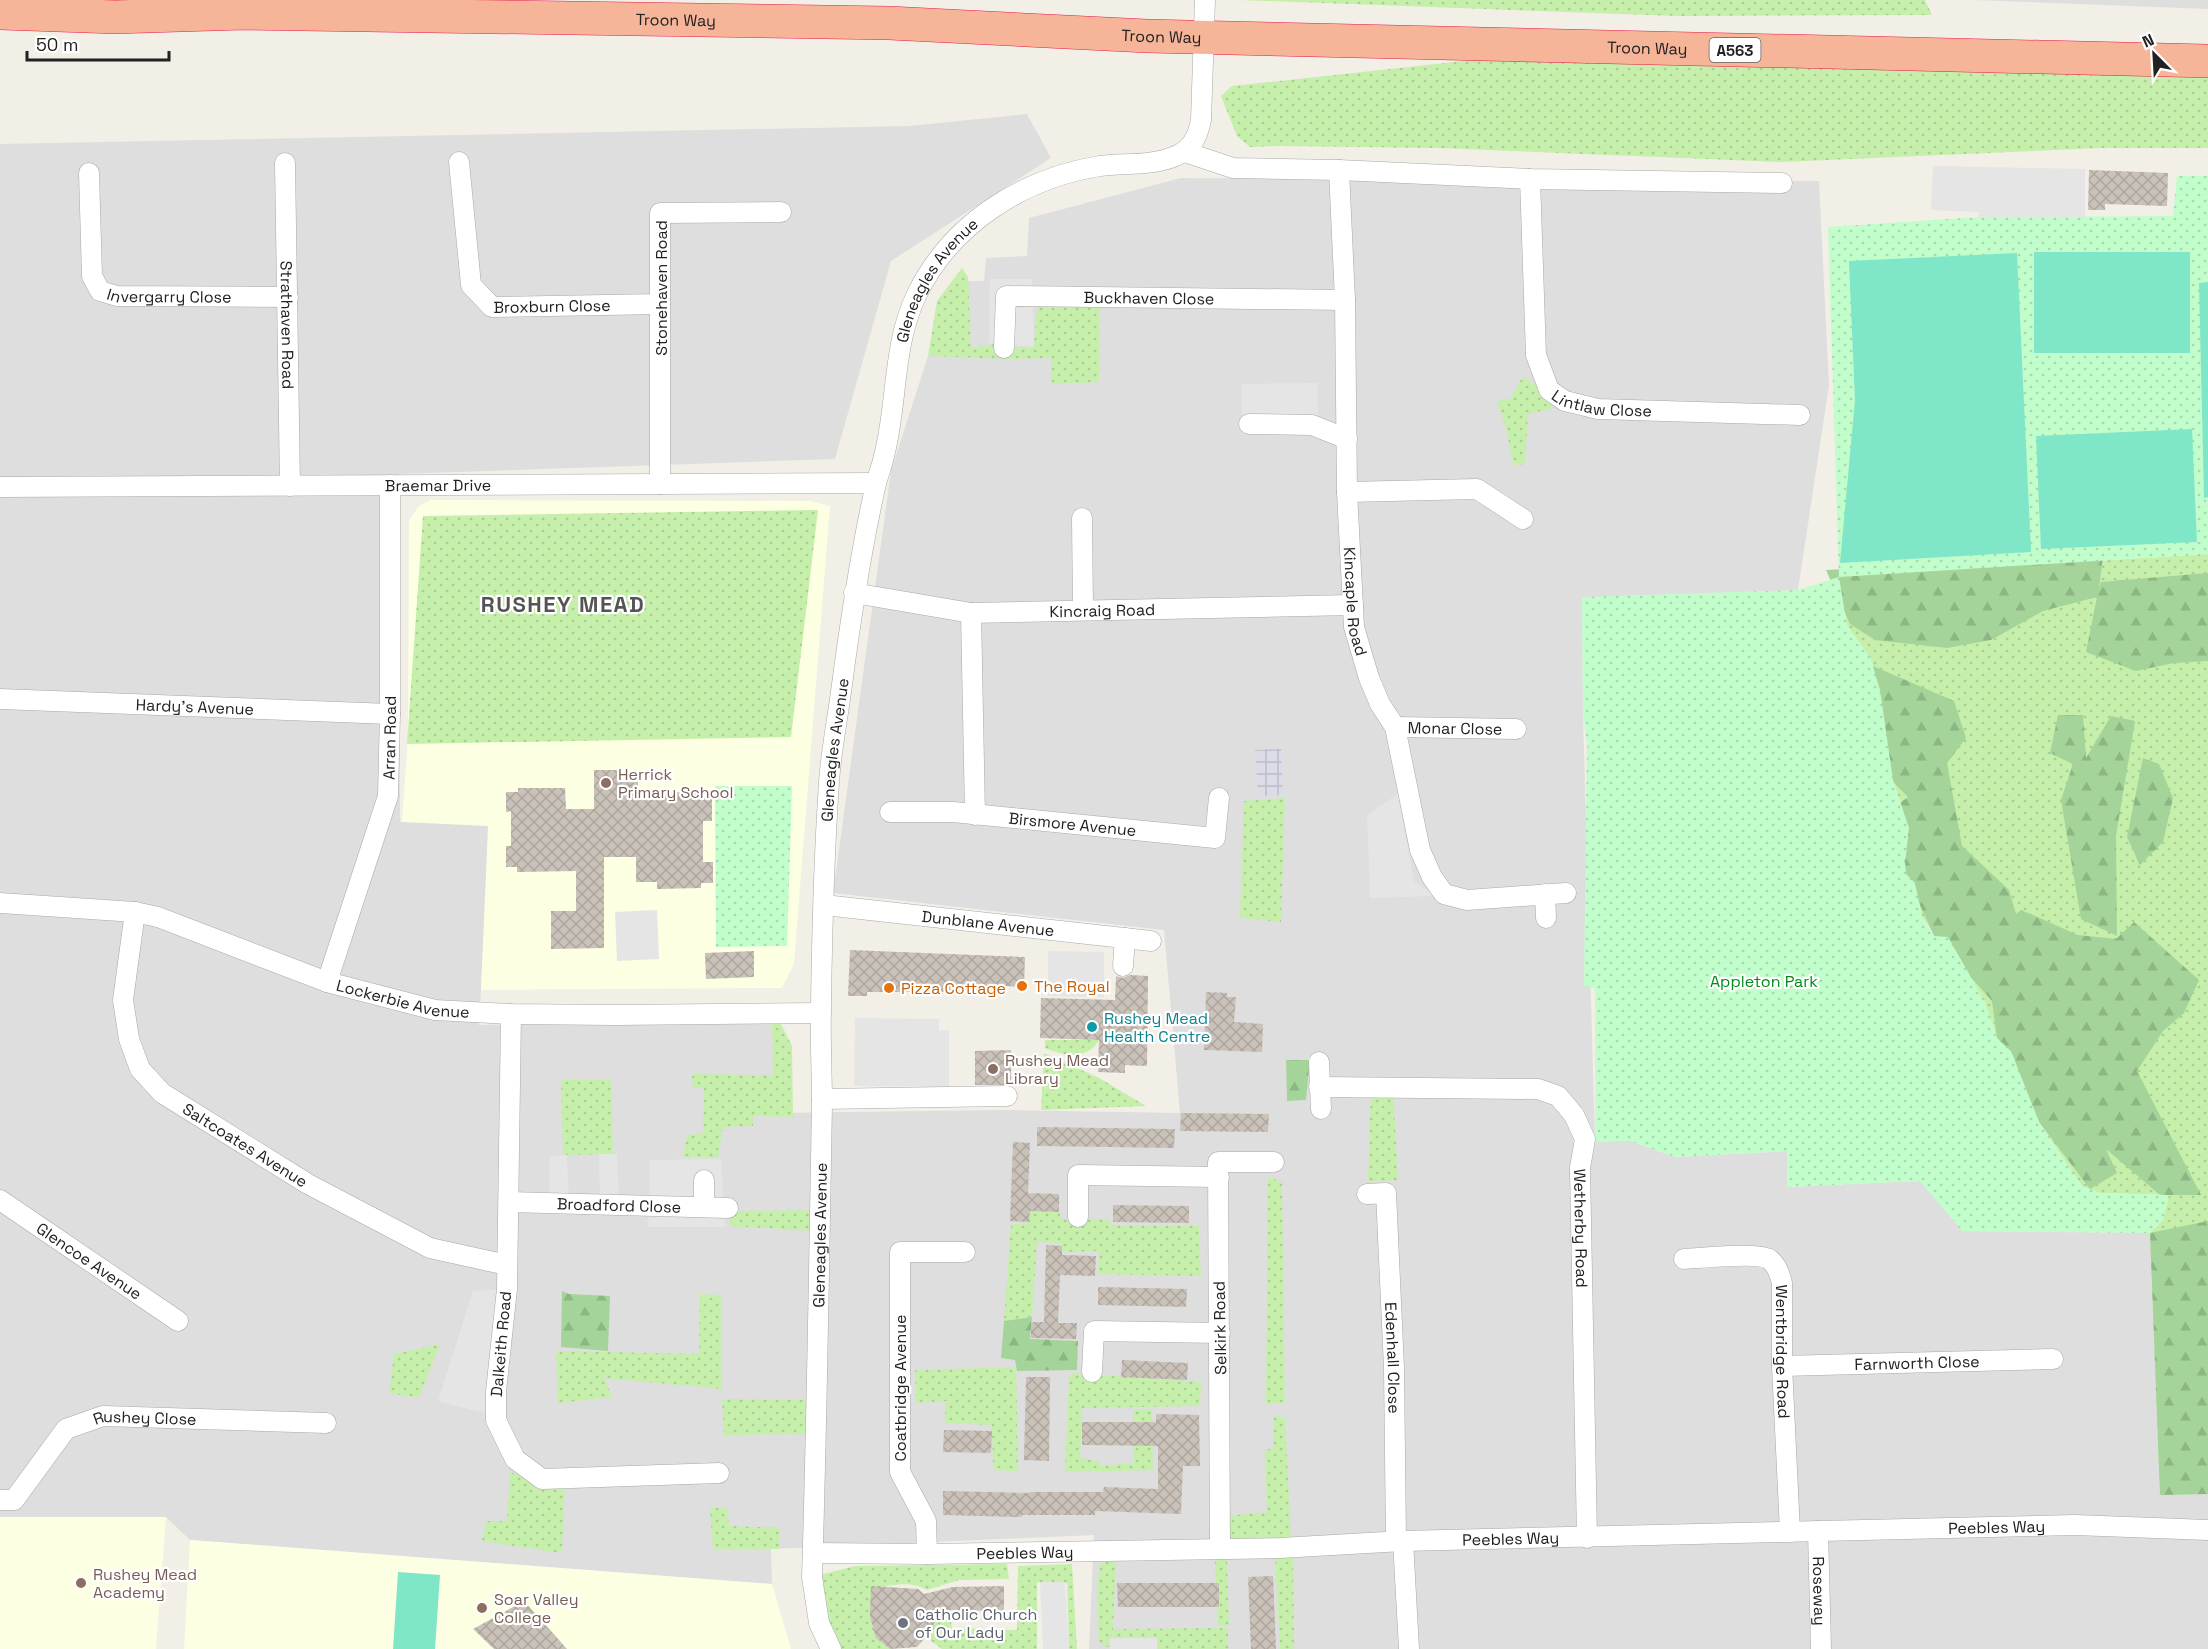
<svg xmlns="http://www.w3.org/2000/svg" width="2208" height="1649" font-family="'Space Grotesk',sans-serif">
<style>
.residential{fill:#dfdede}
.education{fill:#fcffe2}
.grass{fill:url(#grass-dots)}
.forest{fill:url(#forest-firs)}
.park{fill:url(#park-dots)}
.pitch{fill:#80e6c8}
.parking{fill:#e5e5e5}
.plaza{fill:url(#plaza-grid)}
.building{fill:url(#building-cross-hatch)}
.lines{fill:none;stroke-linecap:round;stroke-linejoin:round}
.minor-casing{stroke:#a8a8a8;stroke-width:21}
.trunk-casing{stroke:#e81b4d;stroke-width:34}
.minor{stroke:#fff;stroke-width:20}
.trunk{stroke:#f6b498;stroke-width:33}
.education-dot{fill:#8d6e63;stroke:#fff;stroke-width:2}
.food-dot{fill:#e8710a;stroke:#fff;stroke-width:2}
.culture-dot{fill:#0f9aa8;stroke:#fff;stroke-width:2}
.worship-dot{fill:#6b7280;stroke:#fff;stroke-width:2}
.labels{text-anchor:middle;dominant-baseline:central;stroke-width:4.5;stroke-linejoin:round;paint-order:stroke}
.shield{fill:#fff;stroke:#646464;stroke-width:1.5}
.shield-label{font-size:15px;font-weight:bold;fill:#212121}
.street-label{font-size:16px;fill:#212121;stroke:#fff}
.education-label{font-size:16px;fill:#785e54;stroke:#fff;text-anchor:start}
.park-label{font-size:16px;fill:#048a1c;stroke:#fff}
.food-label{font-size:16px;fill:#c56008;stroke:#fff;text-anchor:start}
.culture-label{font-size:16px;fill:#0d838f;stroke:#fff;text-anchor:start}
.worship-label{font-size:16px;fill:#5b616d;stroke:#fff;text-anchor:start}
.district-label{font-size:22px;font-weight:bold;letter-spacing:1.5px;fill:#545454;stroke:#fff}
</style>
<defs>
<pattern id="grass-dots" width="8" height="8" patternUnits="userSpaceOnUse" patternTransform="scale(1.5)"><rect width="8" height="8" fill="#c5efaa"/><path d="M2 2h.1M6 6h.1" fill="none" stroke="#a9cd92" stroke-width="1.8" stroke-linecap="round"/></pattern>
<pattern id="forest-firs" width="22" height="20" patternUnits="userSpaceOnUse" patternTransform="scale(1.5)"><rect width="22" height="20" fill="#a4d499"/><path d="M5 1l3.5 6h-7zM16 11l3.5 6h-7z" fill="#8db684"/></pattern>
<pattern id="park-dots" width="8" height="8" patternUnits="userSpaceOnUse" patternTransform="scale(1.5)"><rect width="8" height="8" fill="#c2fdcc"/><path d="M2 2h.1M6 6h.1" fill="none" stroke="#a6d9af" stroke-width="1.8" stroke-linecap="round"/></pattern>
<pattern id="plaza-grid" width="8" height="8" patternUnits="userSpaceOnUse" patternTransform="scale(1.5)"><rect width="8" height="8" fill="#dcdbe8"/><path d="M0 4h8M4 0v8" fill="none" stroke="#bcbcc7"/></pattern>
<pattern id="building-cross-hatch" width="8" height="8" patternUnits="userSpaceOnUse" patternTransform="scale(1.5)"><rect width="8" height="8" fill="#cac2b9"/><path d="M0 0l8 8M0 8l8-8" fill="none" stroke="#ada69f"/></pattern>
</defs>
<rect width="100%" height="100%" fill="#f2efe7"/>
<path class="residential" d="M1974,0H2208V9Z
M1027,114L1051,158L891,261L835,459L399,474L400,822L490,824L479,1025L772,1019L775,1113L1004,1110L1180,1113L1164,930L833,893L891,471L928,356L972,357L965,281H984L986,258L1027,256L1029,218L1181,178L1819,181L1829,385L1798,590L1582,598L1583,715L1595,1141H1630L1675,1157L1787,1151L1788,1187L1921,1181L1963,1231L2150,1233L2160,1494H2208V1649H1089L1094,1535L771,1549L772,1584L190,1540L166,1517H0V144L909,126Z"/>
<path class="education" d="M431,500L810,501L830,506L794,964L782,988L481,990L488,826L402,822L408,738L409,520L419,506Z
M0,1517H166L156,1649H0Z
M190,1540L772,1584L791,1649H184Z"/>
<path class="grass" d="M1240,0H1925L1932,15L1677,16Z
M1546,52L2208,67V148H2100L1781,162L1438,148L1279,146L1250,147L1237,136L1221,96L1232,86Z
M962,268L968,277L971,348L996,344L1004,348L1034,346L1038,296L1100,297L1099,382L1052,384L1051,358L1008,359L928,356L937,301Z
M1523,376L1556,402L1553,408L1528,414L1525,464L1513,465L1507,432L1497,401L1510,399Z
M818,510L791,737L407,744L423,516Z
M2208,554V1494L2160,1495L2150,1233L2163,1220L2169,1195L2099,1193L2082,1186L2039,1122L2020,1075L1997,1038L1984,1000L1922,917L1915,884L1906,874L1903,810L1893,780L1880,690L1870,657L1847,626L1839,577Z
M1285,798L1281,922L1240,918L1244,801Z
M772,1019L779,1020L792,1046L793,1117L754,1116L753,1126L723,1127L718,1157H683L687,1135L703,1133L704,1088H693L692,1074L773,1075Z
M1045,1040H1099C1087,1061 1064,1056 1045,1048Z
M1044,1053L1099,1078L1146,1106L1041,1110Z
M561,1080H611L613,1154L563,1155Z
M1393,1090L1398,1180L1368,1181L1371,1091Z
M1268,1177L1282,1182L1285,1403H1266Z
M817,1210V1231L730,1226V1211Z
M1030,1211L1059,1212L1061,1219H1109L1112,1225L1199,1226L1201,1276L1098,1274L1099,1251L1062,1252L1061,1243L1037,1242L1032,1317L1004,1321L1011,1225L1029,1222Z
M700,1294L721,1295L722,1389L604,1378L612,1397L558,1403L556,1351L699,1354Z
M440,1344L419,1398L389,1393L394,1354Z
M1016,1367L1018,1471L993,1470L992,1425L945,1423L946,1401L916,1403L915,1370Z
M1074,1373L1201,1382L1200,1406L1082,1408L1080,1458L1099,1461L1100,1466L1132,1463L1134,1466L1133,1410L1152,1409L1153,1470L1065,1472L1069,1376Z
M722,1399L813,1400L812,1434L724,1435Z
M1274,1416L1285,1418L1291,1541L1229,1542L1228,1516L1267,1512L1265,1449H1273Z
M510,1472L533,1480L565,1481L562,1553L482,1541L486,1521H507Z
M727,1507L729,1526L780,1528L779,1549H713L710,1508Z
M1109,1556L1116,1563L1112,1649L1099,1643L1097,1587L1100,1565Z
M1293,1556L1294,1649H1280L1275,1557Z
M1227,1557L1229,1626H1218L1215,1558Z
M1007,1564L1009,1579L959,1580L927,1590C912,1582 899,1584 882,1587L876,1638L890,1649H831L812,1577L855,1566Z
M1072,1564L1077,1649H1069L1067,1583L1037,1582V1649H942L926,1637L941,1605L949,1610L952,1628L1017,1630L1018,1566Z
M1228,1628V1649H1157V1638H1114V1629Z"/>
<path class="forest" d="M2103,556L2099,589L2101,582L2208,573V661L2174,663L2136,671L2086,652L2097,597L2043,611L1991,640L1947,648L1875,640L1850,624L1826,570Z
M1873,666L1954,701L1966,738L1947,763L1962,846L2009,890L2016,914L2021,910L2078,935L2116,939L2134,922L2199,980L2184,1013L2163,1031L2137,1071L2201,1195H2160L2106,1149L2117,1173L2090,1189L2039,1122L2011,1051L1997,1038L1992,1001L1934,936L1897,854L1892,809L1908,797L1879,768Z
M2058,715H2083L2086,758L2111,716L2135,721L2116,836L2117,936L2081,919L2061,800L2073,764L2050,753Z
M2143,758L2159,764L2173,798L2163,842L2140,865L2127,837Z
M1286,1060H1310L1306,1100L1287,1101Z
M2208,1221V1494L2160,1495L2150,1233Z
M562,1291L569,1294L610,1296L608,1351L561,1347Z
M1032,1317L1030,1339L1078,1341L1077,1370L1017,1371L1015,1360L1001,1358L1004,1321Z"/>
<path class="park" d="M2177,176H2208V554L1839,577L1847,626L1870,657L1880,690L1893,780L1909,828L1905,863L1906,874L1915,883L1922,917L1934,936L1948,937L1984,1000L1997,1038L2012,1053L2020,1075L2039,1122L2082,1186L2099,1193L2169,1195L2163,1220L2150,1233L1962,1231L1920,1181L1787,1187V1151L1675,1157L1630,1141L1595,1142V989L1584,985L1587,744L1583,715L1582,597L1798,590L1839,577L1828,227L1978,217L2173,216Z
M715,786H792L787,946L716,947Z"/>
<path class="pitch" d="M2034,252H2190V353H2034Z
M2017,253L2031,552L1840,563L1855,400L1849,261Z
M2208,282V497L2204,498L2199,283Z
M2192,429L2197,542L2041,549L2036,436Z
M398,1572L440,1575L435,1649H393Z"/>
<path class="parking" d="M1933,166L2085,169V217H1978L1979,212L1931,210Z
M990,279H1032L1034,347L989,343Z
M1317,383L1319,432L1242,435L1241,384Z
M1398,794L1414,881L1435,896L1370,898L1367,815Z
M657,910L659,959L617,961L615,912Z
M1048,951L1104,952V997L1048,996Z
M855,1018L939,1019V1030H949V1087L854,1086Z
M599,1154H617L619,1205H600Z
M567,1155L569,1204L549,1203L550,1156Z
M721,1159L725,1227H648L650,1160Z
M503,1289L488,1414L438,1401L473,1291Z
M1065,1582L1069,1649H1043L1040,1582Z
M1110,1638H1157V1649H1110Z"/>
<path class="plaza" d="M1281,749L1283,795L1258,796L1255,750Z"/>
<path class="building" d="M2089,170L2168,173L2167,206L2105,204V210H2088Z
M594,770H620V782H638V792H703V797H712V821H703V862H713V883H701V888L657,889V882H636V857H604V948L551,949V911H576V871L517,872V867H506V846H511V811L506,812V792H518V788H565L566,809H594Z
M850,950L1025,957L1024,987L989,985V992H867V996H848Z
M754,951V977L706,979L705,953Z
M1130,975L1148,976L1147,1066L1125,1065V1073L1098,1072L1099,1040L1040,1038L1041,998L1115,1000L1116,976L1123,978Z
M1206,992L1227,993V997H1236L1234,1022L1263,1024L1262,1052L1204,1050Z
M1011,1050V1085H975V1051Z
M1181,1113L1269,1114L1268,1132L1180,1131Z
M1037,1127L1175,1129L1174,1148L1037,1146Z
M1013,1142L1030,1143L1028,1193L1059,1194V1212L1030,1211L1029,1222L1010,1221Z
M1113,1205L1189,1206V1223L1113,1222Z
M1046,1245L1062,1246V1255L1096,1256L1095,1276L1060,1275L1058,1323H1077L1076,1339L1031,1338V1322H1044Z
M1098,1287L1187,1289L1186,1307L1098,1305Z
M1122,1360L1188,1363L1187,1380L1121,1377Z
M1026,1377H1050L1049,1461L1024,1460Z
M1156,1414L1199,1415L1200,1466H1183L1181,1514L1095,1511V1515H1022V1517L943,1515V1491L1029,1493V1492H1103L1104,1487L1158,1489V1446L1082,1445V1422H1156Z
M944,1430L992,1431L991,1453L943,1452Z
M1273,1576L1276,1649H1251L1248,1577Z
M1117,1583H1219V1607H1118Z
M871,1586L918,1589L924,1594L953,1587L1004,1586V1611L937,1610L933,1629L917,1647L890,1649L876,1638L870,1616Z
M524,1601L567,1649H494L473,1629Z"/>
<g class="lines">
<defs>
<g id="minor">
<path d="M1185,152L1233,168L1339,170L1530,179L1782,183"/>
<path id="s1" d="M459,162L471,285L492,307L660,304"/>
<path id="s2" d="M285,163L290,486"/>
<path id="s3" d="M1339,170L1345,300L1347,492L1354,627L1369,678L1380,704L1395,727L1420,850L1432,877L1444,894L1467,900L1566,893"/>
<path id="s4" d="M89,173L92,276L100,291L117,296L288,297"/>
<path id="s5" d="M1530,179L1536,355L1549,390L1565,401L1598,409L1800,415"/>
<path id="s6" d="M1004,348L1006,296L1345,300"/>
<path d="M1249,424L1312,425L1347,439"/>
<path d="M660,484V213L781,212"/>
<path id="s7" d="M0,487L876,483"/>
<path d="M1347,492L1477,489L1523,519"/>
<path d="M1082,518L1083,610"/>
<path id="s8" d="M854,593L971,613L1353,605"/>
<path d="M971,613L975,815"/>
<path id="s9" d="M0,699L390,714"/>
<path id="s10" d="M1395,727L1516,729"/>
<path id="s11" d="M890,812H953L1215,838L1219,798"/>
<path d="M1545,894L1546,918"/>
<path id="s12" d="M0,903L135,912L158,917L327,982L435,1010L511,1014L615,1015L821,1013"/>
<path id="s13" d="M824,905L1151,941"/>
<path id="s14" d="M135,912L123,1000L129,1039L140,1069L162,1093L308,1184L430,1248L507,1265"/>
<path d="M1123,966L1125,938"/>
<path id="s15" d="M327,982L388,796L390,714V485"/>
<path d="M511,1014L507,1289L496,1391V1420L515,1459L542,1479L719,1473"/>
<path d="M1319,1062L1321,1109"/>
<path id="s16" d="M1319,1087L1538,1089L1558,1096L1574,1115L1585,1139L1580,1168L1587,1538"/>
<path d="M822,1099L1007,1096"/>
<path id="s17" d="M1367,1194L1386,1193L1394,1368L1396,1541"/>
<path id="s18" d="M0,1200L178,1321"/>
<path id="s19" d="M509,1202L728,1208"/>
<path d="M704,1207V1180"/>
<path d="M1078,1217V1175L1219,1177"/>
<path id="s20" d="M1684,1259C1701,1258 1757,1252 1769,1259C1777,1265 1780,1274 1782,1283V1366L1790,1532"/>
<path id="s21" d="M1782,1366L2053,1359"/>
<path d="M1092,1372L1094,1331L1220,1333"/>
<path id="s22" d="M0,1500H14L66,1429L103,1416L326,1423"/>
<path id="s23" d="M1818,1531L1821,1649"/>
<path d="M1403,1541L1409,1649"/>
<path d="M1220,1549L1218,1162H1274"/>
<path id="s24" d="M813,1553L927,1554L1280,1548L1403,1541L2075,1525L2208,1530"/>
<path d="M927,1554L926,1521L900,1472V1252H965"/>
<path id="s25" d="M831,1649L819,1623L812,1577C817,1420 819,1262 822,1105C822,1072 820,1039 821,1006C822,931 824,856 829,782C831,752 837,722 841,692C850,623 860,555 875,488C877,477 882,467 884,456C898,403 892,345 917,294C951,224 1023,178 1100,166C1124,163 1151,166 1173,157C1191,151 1198,137 1201,120L1205,0"/>
</g>
<g id="trunk">
<path id="s26" d="M0,13L115,17L244,13L889,23L1147,36L2208,61"/>
</g>
</defs>
<use href="#minor" class="minor-casing"/>
<use href="#trunk" class="trunk-casing"/>
<use href="#minor" class="minor"/>
<use href="#trunk" class="trunk"/>
</g>
<g class="education-dot">
<circle cx="606" cy="783" r="6"/>
<circle cx="993" cy="1069" r="6"/>
<circle cx="81" cy="1583" r="6"/>
<circle cx="482" cy="1608" r="6"/>
</g>
<g class="food-dot">
<circle cx="1022" cy="986" r="6"/>
<circle cx="889" cy="988" r="6"/>
</g>
<circle class="culture-dot" cx="1092" cy="1027" r="6"/>
<circle class="worship-dot" cx="903" cy="1623" r="6"/>
<g class="labels">
<rect class="shield" x="1709.5" y="38" width="51" height="24" rx="4.5"/>
<g class="shield-label">
<text x="1735" y="50">A563</text>
</g>
<g class="street-label">
<text stroke="none"><textPath href="#s26" startOffset="676">Troon Way</textPath></text>
<text stroke="none"><textPath href="#s26" startOffset="1162">Troon Way</textPath></text>
<text stroke="none"><textPath href="#s26" startOffset="1648">Troon Way</textPath></text>
<text stroke="none"><textPath href="#s25" startOffset="1389">Gleneagles Avenue</textPath></text>
<text transform="translate(661 288) rotate(-90)">Stonehaven Road</text>
<text stroke="none"><textPath href="#s4" startOffset="190">Invergarry Close</textPath></text>
<text stroke="none"><textPath href="#s6" startOffset="195">Buckhaven Close</textPath></text>
<text stroke="none"><textPath href="#s1" startOffset="214">Broxburn Close</textPath></text>
<text stroke="none"><textPath href="#s2" startOffset="162">Strathaven Road</textPath></text>
<text stroke="none"><textPath href="#s5" startOffset="270">Lintlaw Close</textPath></text>
<text stroke="none"><textPath href="#s7" startOffset="438">Braemar Drive</textPath></text>
<text stroke="none"><textPath href="#s3" startOffset="432">Kincaple Road</textPath></text>
<text stroke="none"><textPath href="#s8" startOffset="250">Kincraig Road</textPath></text>
<text stroke="none"><textPath href="#s9" startOffset="195">Hardy's Avenue</textPath></text>
<text stroke="none"><textPath href="#s10" startOffset="60">Monar Close</textPath></text>
<text stroke="none"><textPath href="#s15" startOffset="254">Arran Road</textPath></text>
<text stroke="none"><textPath href="#s25" startOffset="903">Gleneagles Avenue</textPath></text>
<text stroke="none"><textPath href="#s11" startOffset="183">Birsmore Avenue</textPath></text>
<text stroke="none"><textPath href="#s13" startOffset="165">Dunblane Avenue</textPath></text>
<text stroke="none"><textPath href="#s12" startOffset="418">Lockerbie Avenue</textPath></text>
<text stroke="none"><textPath href="#s14" startOffset="291">Saltcoates Avenue</textPath></text>
<text stroke="none"><textPath href="#s19" startOffset="110">Broadford Close</textPath></text>
<text stroke="none"><textPath href="#s16" startOffset="381">Wetherby Road</textPath></text>
<text stroke="none"><textPath href="#s25" startOffset="417">Gleneagles Avenue</textPath></text>
<text stroke="none"><textPath href="#s18" startOffset="108">Glencoe Avenue</textPath></text>
<text transform="translate(1220 1328) rotate(-91)">Selkirk Road</text>
<text transform="translate(501 1344) rotate(-85)">Dalkeith Road</text>
<text stroke="none"><textPath href="#s20" startOffset="182">Wentbridge Road</textPath></text>
<text stroke="none"><textPath href="#s17" startOffset="184">Edenhall Close</textPath></text>
<text stroke="none"><textPath href="#s21" startOffset="135">Farnworth Close</textPath></text>
<text transform="translate(900 1388) rotate(-90)">Coatbridge Avenue</text>
<text stroke="none"><textPath href="#s22" startOffset="183">Rushey Close</textPath></text>
<text stroke="none"><textPath href="#s24" startOffset="1184">Peebles Way</textPath></text>
<text stroke="none"><textPath href="#s24" startOffset="698">Peebles Way</textPath></text>
<text stroke="none"><textPath href="#s24" startOffset="212">Peebles Way</textPath></text>
<text stroke="none"><textPath href="#s23" startOffset="60">Roseway</textPath></text>
</g>
<g class="education-label">
<text x="618" y="774">Herrick<tspan x="618" dy="18">Primary School</tspan></text>
<text x="1005" y="1060">Rushey Mead<tspan x="1005" dy="18">Library</tspan></text>
<text x="93" y="1574">Rushey Mead<tspan x="93" dy="18">Academy</tspan></text>
<text x="494" y="1599">Soar Valley<tspan x="494" dy="18">College</tspan></text>
</g>
<g class="park-label">
<text x="1764" y="981">Appleton Park</text>
</g>
<g class="food-label">
<text x="1034" y="986">The Royal</text>
<text x="901" y="988">Pizza Cottage</text>
</g>
<g class="culture-label">
<text x="1104" y="1018">Rushey Mead<tspan x="1104" dy="18">Health Centre</tspan></text>
</g>
<g class="worship-label">
<text x="915" y="1614">Catholic Church<tspan x="915" dy="18">of Our Lady</tspan></text>
</g>
<g class="district-label">
<text x="563" y="604">RUSHEY MEAD</text>
</g>
</g>
<g transform="translate(2154 54) rotate(336)" stroke="#ffffff" stroke-width="4.5" paint-order="stroke">
<path d="M0-4.5L10 22L0 15L-10 22Z" fill="#212121"/>
<text y="-9" font-size="16" font-weight="bold" text-anchor="middle" fill="#212121">N</text>
</g>
<path d="M27 51v9h142v-9" fill="none" stroke="#212121" stroke-width="3"/>
<text x="36" y="51" font-size="18" fill="#212121" stroke="#ffffff" stroke-width="4.5" paint-order="stroke">50 m</text>
</svg>
